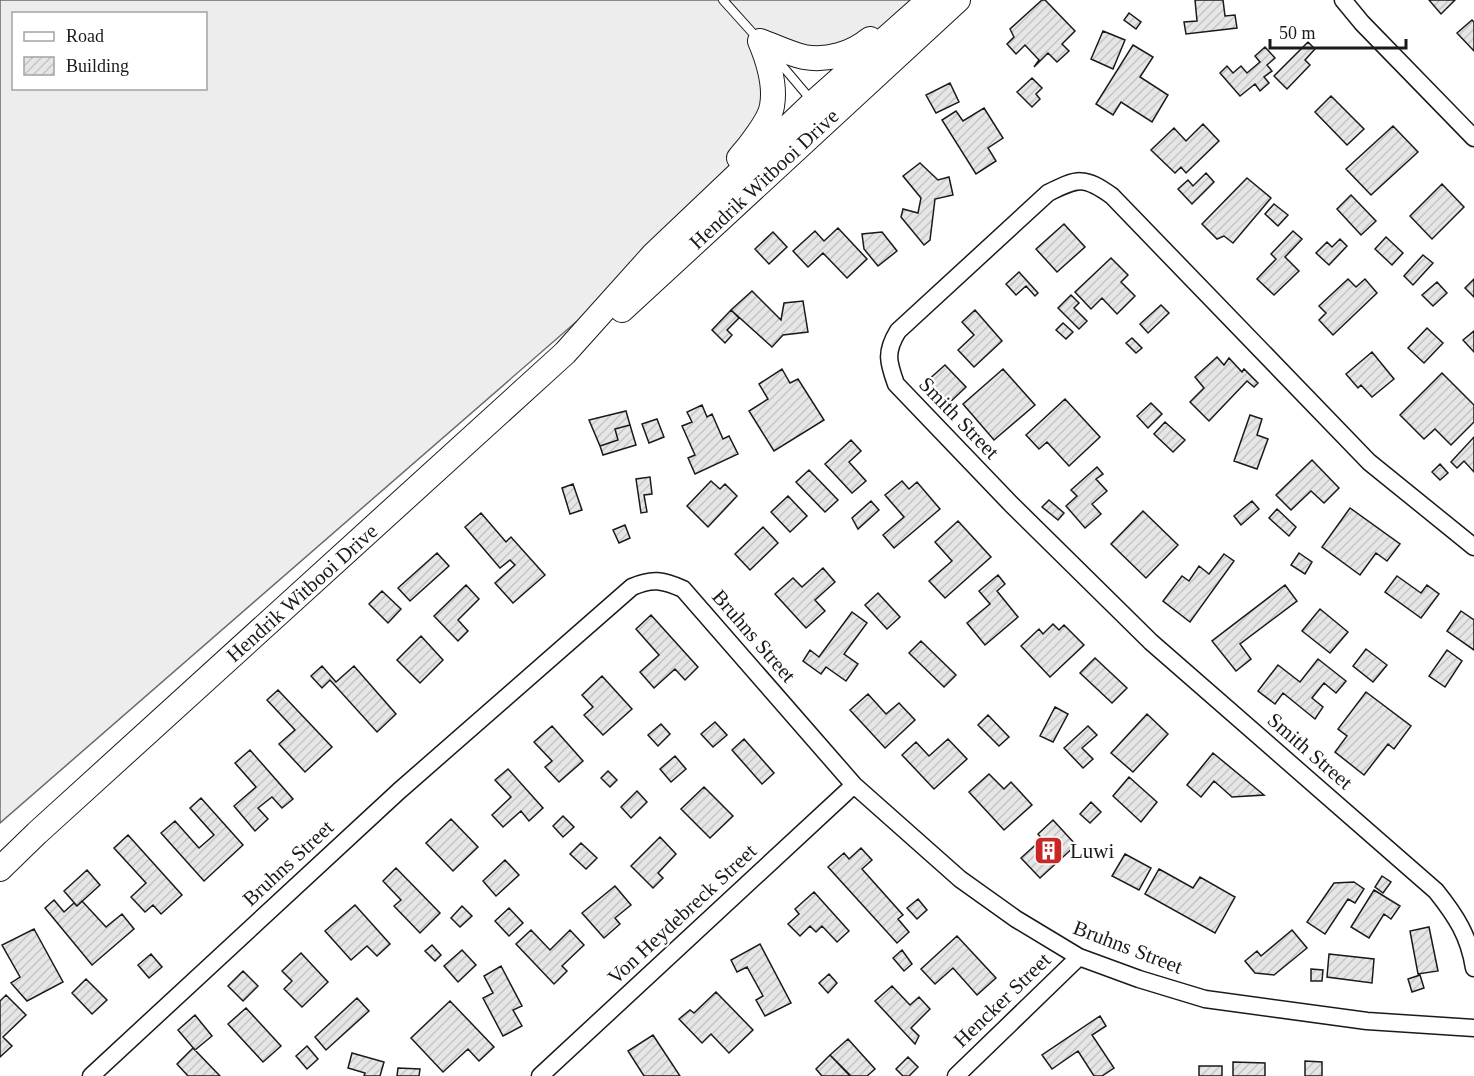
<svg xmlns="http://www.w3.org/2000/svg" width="1474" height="1076" font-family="Georgia,serif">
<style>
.built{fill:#ededed;stroke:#6a6a6a;stroke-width:1.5;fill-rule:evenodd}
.building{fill:url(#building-hatch);stroke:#1a1a1a;stroke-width:1.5}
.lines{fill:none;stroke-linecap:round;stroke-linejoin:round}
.lane-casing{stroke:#1a1a1a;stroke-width:10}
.street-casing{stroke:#1a1a1a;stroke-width:19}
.secondary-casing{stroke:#1a1a1a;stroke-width:26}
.lane{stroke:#fff;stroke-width:8}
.street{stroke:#fff;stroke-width:16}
.secondary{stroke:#fff;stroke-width:24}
.labels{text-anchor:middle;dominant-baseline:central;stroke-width:4.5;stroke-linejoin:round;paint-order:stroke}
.street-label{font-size:21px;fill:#1a1a1a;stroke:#fff}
.poi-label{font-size:21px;fill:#1a1a1a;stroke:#fff;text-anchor:start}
</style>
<defs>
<pattern id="building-hatch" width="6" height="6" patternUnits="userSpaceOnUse" patternTransform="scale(1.5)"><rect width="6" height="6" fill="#e6e6e6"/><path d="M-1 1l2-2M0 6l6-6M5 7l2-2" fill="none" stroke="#c5c5c5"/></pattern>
</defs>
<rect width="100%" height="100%" fill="#fff"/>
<path class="built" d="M0,0H918L848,53L761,41L771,84L751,144L653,255L0,823ZM14,14H206V88H14Z"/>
<path class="building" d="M1042,0H1045L1075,31L1062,44L1069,51L1057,62L1048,53L1034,67L1039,60L1025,45L1016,54L1007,44L1014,37L1010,29Z
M1195,0H1223L1225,16L1235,15L1237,28L1186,34L1184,22L1197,21Z
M1429,0H1455L1441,14Z
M1129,13L1141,22L1136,29L1124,20Z
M1472,20L1474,22V51L1457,33Z
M1103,31L1125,40L1113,69L1091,59Z
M1308,42L1315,49L1305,60L1310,65L1287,89L1274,76Z
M1133,45L1153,57L1140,77L1168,95L1152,122L1121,102L1113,115L1096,104Z
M1265,47L1275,58L1267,65L1272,71L1264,77L1269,83L1260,91L1255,84L1240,96L1220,73L1227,66L1233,73L1241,66L1247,73L1260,62L1255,56Z
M1032,78L1042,88L1036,94L1040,99L1032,107L1017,92Z
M950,83L959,102L936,113L926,95Z
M1331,96L1364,129L1347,145L1315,112Z
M984,108L1003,138L988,148L996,161L976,174L942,120L956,111L963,121Z
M1203,124L1219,141L1186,173L1181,167L1175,173L1151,150L1174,128L1186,141Z
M1393,126L1418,152L1371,195L1346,169Z
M920,163L938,180L949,177L953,195L935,199L930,240L924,245L901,217L903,209L918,213L921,198L903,176Z
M1206,173L1214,182L1192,204L1178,189L1188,180L1193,186Z
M1247,178L1271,198L1233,243L1224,236L1217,239L1202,224Z
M1442,184L1464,207L1432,239L1410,216Z
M1351,195L1376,221L1361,235L1337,209Z
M1274,204L1288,215L1278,226L1265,214Z
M1064,224L1085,247L1057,272L1036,249Z
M838,228L867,259L847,278L823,253L808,267L793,251L815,231L824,241Z
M1293,231L1302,239L1285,257L1299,271L1274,295L1257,279L1276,259L1271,254Z
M773,232L787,247L769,264L755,249Z
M882,232L897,251L878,266L864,249L862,234Z
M1386,237L1403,253L1392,265L1375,249Z
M1340,239L1347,246L1329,265L1316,253L1327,242L1332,247Z
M1423,255L1433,263L1413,285L1404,276Z
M1111,258L1128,275L1121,282L1135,296L1117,314L1102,298L1091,309L1075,292Z
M1019,272L1038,293L1035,296L1026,286L1016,295L1006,284Z
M1348,279L1356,287L1365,279L1377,293L1333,335L1319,320L1326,313L1319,306Z
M1474,279V297L1465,288Z
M1437,282L1447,293L1433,306L1422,295Z
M752,291L781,320L784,303L803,301L808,332L783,335L772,347L731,310Z
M1071,295L1079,303L1074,308L1087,321L1079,329L1058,308Z
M1161,305L1169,313L1148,333L1140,324Z
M731,310L739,318L727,330L732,335L725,343L712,330Z
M975,310L1002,341L974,367L958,350L974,335L962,322Z
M1063,323L1073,332L1066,339L1056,330Z
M1427,328L1443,343L1424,363L1408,348Z
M1474,331V352L1463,340Z
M1132,338L1142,348L1136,353L1126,343Z
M1372,352L1394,379L1372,397L1361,385L1358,388L1346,374Z
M1217,357L1224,365L1229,358L1242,372L1244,369L1258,383L1254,387L1247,381L1209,421L1190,402L1204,388L1195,377Z
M945,365L966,387L948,404L927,381Z
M782,369L790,383L798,379L824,420L774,451L749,411L768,399L759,384Z
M1003,369L1035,405L994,440L963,404Z
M1442,373L1474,405V422L1451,445L1435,429L1424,439L1400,415Z
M1065,399L1100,437L1069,466L1047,442L1039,449L1026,435Z
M1151,403L1162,414L1148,428L1137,416Z
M702,405L707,417L712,414L723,439L729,436L738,454L695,474L688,458L695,455L682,426L692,422L687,412Z
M626,411L630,425L615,429L618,440L600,446L589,420Z
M1250,415L1262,419L1257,435L1268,439L1257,469L1234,461Z
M657,419L664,437L649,443L642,424Z
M1165,422L1185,440L1173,452L1154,434Z
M630,425L636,445L603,455L600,446L618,440L615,429Z
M1474,437V472L1464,461L1457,468L1451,462Z
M851,440L861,451L849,462L866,481L852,493L825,464Z
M1312,460L1339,488L1324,503L1311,491L1291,510L1276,495Z
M1440,464L1448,473L1440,480L1432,472Z
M1097,467L1103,474L1096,479L1107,491L1092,504L1101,514L1085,528L1066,506L1077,496L1071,490Z
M809,470L838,500L825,512L796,482Z
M650,477L652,494L644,495L647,512L641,513L636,479Z
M711,481L720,489L725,484L737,496L708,527L687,506Z
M902,481L909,489L917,482L940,509L894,548L883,535L904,517L885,495Z
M573,484L582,510L570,514L562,488Z
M788,496L807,516L790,532L771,512Z
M1049,500L1064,513L1058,520L1042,507Z
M871,501L879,510L858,529L852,518Z
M1252,501L1259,509L1241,525L1234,516Z
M1350,508L1400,544L1387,561L1376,553L1360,575L1322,547Z
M1277,509L1296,527L1289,536L1269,518Z
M1143,511L1178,545L1146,578L1111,544Z
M481,513L506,542L511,537L545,575L513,603L495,583L515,565L510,560L500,568L465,527Z
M958,521L991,557L945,598L929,581L952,561L935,542Z
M625,525L630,538L619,543L613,530Z
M763,527L778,543L750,570L735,554Z
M437,553L449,566L410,601L398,588Z
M1299,553L1312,562L1305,574L1291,565Z
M1224,554L1234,561L1190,622L1163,601L1182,576L1189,581L1199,566L1209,574Z
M823,568L835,582L815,600L825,611L806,628L775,594L793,578L802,587Z
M998,575L1005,584L997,591L1018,617L985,645L967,623L990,604L979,591Z
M1397,576L1421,593L1427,585L1439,594L1421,618L1385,592Z
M466,585L479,599L458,620L468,631L458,641L434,616Z
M1285,585L1297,601L1240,644L1251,659L1236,671L1212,641Z
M382,591L401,609L388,623L369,604Z
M878,593L900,617L887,629L865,605Z
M1320,609L1348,632L1330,653L1302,631Z
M1461,611L1474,620V650L1447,631Z
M852,612L867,623L844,654L858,664L846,681L826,667L821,674L803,661L810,650L819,657Z
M651,615L698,667L685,680L675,669L654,688L640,672L659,655L636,629Z
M1053,624L1059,630L1064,625L1084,645L1050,677L1021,646L1039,629L1043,634Z
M421,636L443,660L420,683L397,660Z
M921,641L956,675L944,687L909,653Z
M1366,649L1387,665L1373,682L1353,666Z
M1447,650L1462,661L1445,687L1429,676Z
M1095,658L1127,688L1112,703L1080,673Z
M1318,659L1346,681L1336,693L1324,683L1312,698L1323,707L1315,719L1283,693L1275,704L1258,691L1278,665L1300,682Z
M322,666L336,682L354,666L396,714L377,732L330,680L322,688L311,676Z
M602,676L632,709L603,735L584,715L593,707L582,695Z
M278,690L332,747L305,772L279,744L295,730L267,700Z
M1366,692L1411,726L1394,749L1388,744L1364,775L1335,752L1347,736L1338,729Z
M868,694L886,714L899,703L915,720L885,748L850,710Z
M1055,707L1068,714L1053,742L1040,736Z
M1147,714L1168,734L1133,772L1111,753Z
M988,715L1009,737L999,746L978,725Z
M715,722L727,735L713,747L701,734Z
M661,724L670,734L658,746L648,735Z
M552,726L583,761L559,782L545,767L552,761L534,742Z
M1088,726L1097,735L1082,748L1093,759L1083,768L1064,748Z
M744,739L774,773L762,784L732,750Z
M948,739L967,759L934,789L902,755L916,742L929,756Z
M250,750L293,799L282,808L272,797L258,808L268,819L255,831L234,806L256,787L235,763Z
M1213,753L1264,795L1232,797L1214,781L1201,797L1187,785Z
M675,756L686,769L671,782L660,769Z
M508,769L543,808L529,821L521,811L503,827L492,815L511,797L495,780Z
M608,771L617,780L610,787L601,778Z
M989,774L1004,789L1011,782L1032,805L1004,830L969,792Z
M1129,777L1157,802L1141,822L1113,796Z
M704,787L733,816L710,838L681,809Z
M637,791L647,802L631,818L621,807Z
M201,798L243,845L204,881L161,833L175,821L199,848L214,835L190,808Z
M1091,802L1101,812L1090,823L1080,814Z
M563,816L574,827L563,837L553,826Z
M451,819L478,847L453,871L426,843Z
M1053,820L1076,845L1040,878L1021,858L1042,839L1038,834Z
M128,835L182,895L161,914L153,905L145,912L131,897L146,883L114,848Z
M660,837L676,854L658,873L663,878L653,888L631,866Z
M581,843L597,858L586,869L570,854Z
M861,848L872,860L862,869L903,915L898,919L909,932L897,943L828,867L844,853L849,859Z
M1125,854L1151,868L1139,890L1112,876Z
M505,860L519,875L496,896L483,881Z
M396,868L440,913L420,933L394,906L401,900L383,881Z
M1159,869L1193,888L1200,877L1235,897L1215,933L1145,894Z
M87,870L100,885L77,906L64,891Z
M1382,876L1391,882L1383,893L1375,887Z
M1354,882L1364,889L1355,903L1348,899L1325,934L1307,922L1334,883Z
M615,886L631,905L615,918L620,924L604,938L582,913Z
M1374,890L1400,906L1391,919L1384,914L1369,938L1351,927Z
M814,892L849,931L837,942L822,926L816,932L810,926L800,936L788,924L799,914L795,909Z
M918,899L927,910L917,919L907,908Z
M54,900L64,912L74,903L77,906L82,901L106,927L122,914L134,929L92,965L45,908Z
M355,905L390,944L377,956L367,946L351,960L325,931Z
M462,906L472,916L460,927L451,918Z
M509,908L523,923L509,936L495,921Z
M1429,927L1438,971L1418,974L1410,931Z
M34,929L63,982L27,1001L11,983L20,977L2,945Z
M531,930L550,950L570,930L584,945L562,966L567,971L554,984L516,944Z
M1292,930L1307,948L1274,975L1255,973L1245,961L1257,951L1261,956Z
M957,936L996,978L977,995L953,968L935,984L921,969Z
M760,944L791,1003L765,1016L756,1000L763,996L747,967L737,972L731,960Z
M432,945L441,955L435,961L425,951Z
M462,950L476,965L458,982L444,966Z
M902,950L912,964L904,971L893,958Z
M301,953L328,982L302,1007L284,989L292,981L282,971Z
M151,954L162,967L149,978L138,965Z
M1329,954L1374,959L1372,983L1327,977Z
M501,966L522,1006L513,1010L522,1026L503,1036L483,998L493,993L484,976Z
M1311,969L1323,970L1322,981H1311Z
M243,971L258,986L243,1001L228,986Z
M829,974L837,983L828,993L819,983Z
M1420,975L1424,988L1412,992L1408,979Z
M86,979L107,1000L92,1014L72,993Z
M892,986L910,1005L919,997L930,1009L911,1028L919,1036L915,1044L875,1001Z
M716,992L753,1030L729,1053L711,1034L702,1043L679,1019L690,1010L694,1013Z
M6,995L26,1015L3,1037L12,1046L0,1057V1001Z
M357,998L369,1011L326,1050L315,1037Z
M450,1001L494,1047L479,1061L468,1049L443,1072L411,1038Z
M246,1008L281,1046L263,1062L228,1024Z
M195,1015L212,1036L195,1050L178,1030Z
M1100,1016L1106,1026L1092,1035L1114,1068L1102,1076H1094L1078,1051L1052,1069L1042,1055Z
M653,1035L680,1076H644L628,1051Z
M848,1039L875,1069L867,1076H850L830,1055Z
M307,1046L318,1059L307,1069L296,1056Z
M193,1048L220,1076H188L177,1064Z
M352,1053L384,1062L380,1076H364L365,1073L348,1068Z
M830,1055L850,1075L849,1076H822L816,1069Z
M908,1057L918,1067L909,1076H903L896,1069Z
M1305,1061L1322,1062V1076H1305Z
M1233,1062L1265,1063V1076H1233Z
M1199,1066H1222V1076H1199Z
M398,1068L420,1069L419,1076H397Z"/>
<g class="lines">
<defs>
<path id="lane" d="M723,0L759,40
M774,56L812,101"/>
<path id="street" d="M1343,0L1362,23L1474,138
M1474,547L1369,462L1112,196C1084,176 1078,178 1048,193L898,331C885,352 888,362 896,384L1011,504L1151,642L1436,891C1456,916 1469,936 1474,968
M91,1076L399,791L632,587C652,578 663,580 683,589L854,785L960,879L1016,919L1079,957L1139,979L1205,999L1367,1021L1474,1028
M540,1076L854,785
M956,1076L1079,957"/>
<path id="secondary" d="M760,41C774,46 790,54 804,57C827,61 852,54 870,39
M739,158C749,147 770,120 772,106C776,84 768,60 760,41
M622,310L958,0
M0,869L37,833L565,353L653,255L813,103L929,0"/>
</defs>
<use href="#lane" class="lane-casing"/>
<use href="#street" class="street-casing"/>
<use href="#secondary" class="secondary-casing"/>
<use href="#lane" class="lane"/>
<use href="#street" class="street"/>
<use href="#secondary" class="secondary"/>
</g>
<defs>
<symbol id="building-square" viewBox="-11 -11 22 22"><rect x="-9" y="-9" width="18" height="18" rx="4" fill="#c62828" stroke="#fff"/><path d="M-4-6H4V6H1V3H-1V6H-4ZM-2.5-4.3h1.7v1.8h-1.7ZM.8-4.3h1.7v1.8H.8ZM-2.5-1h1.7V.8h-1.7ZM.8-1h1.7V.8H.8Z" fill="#fff"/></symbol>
</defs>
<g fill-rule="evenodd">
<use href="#building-square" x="1032" y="834" width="33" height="33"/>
</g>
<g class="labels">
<g class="street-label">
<text transform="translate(764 179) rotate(-43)">Hendrik Witbooi Drive</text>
<text transform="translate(959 418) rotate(46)">Smith Street</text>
<text transform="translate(302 593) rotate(-42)">Hendrik Witbooi Drive</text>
<text transform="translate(754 636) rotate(49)">Bruhns Street</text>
<text transform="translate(1310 751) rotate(41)">Smith Street</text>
<text transform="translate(288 863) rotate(-43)">Bruhns Street</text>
<text transform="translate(682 914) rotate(-43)">Von Heydebreck Street</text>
<text transform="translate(1128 947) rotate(21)">Bruhns Street</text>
<text transform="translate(1002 1000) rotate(-44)">Hencker Street</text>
</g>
<g class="poi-label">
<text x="1070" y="851">Luwi</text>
</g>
</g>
<rect x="12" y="12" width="195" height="78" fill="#ffffff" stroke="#a3a3a3" stroke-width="1.5"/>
<rect x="24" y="32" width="30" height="9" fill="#ffffff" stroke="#a3a3a3" stroke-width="1.5"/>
<text x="66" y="42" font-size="18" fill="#1a1a1a">Road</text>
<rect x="24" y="57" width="30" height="18" fill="url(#building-hatch)" stroke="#a3a3a3" stroke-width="1.5"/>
<text x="66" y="72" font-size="18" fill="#1a1a1a">Building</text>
<path d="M1270 39v9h136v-9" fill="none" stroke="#1a1a1a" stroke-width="3"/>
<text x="1279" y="39" font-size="18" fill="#1a1a1a" stroke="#ffffff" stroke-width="4.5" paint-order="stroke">50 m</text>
</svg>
